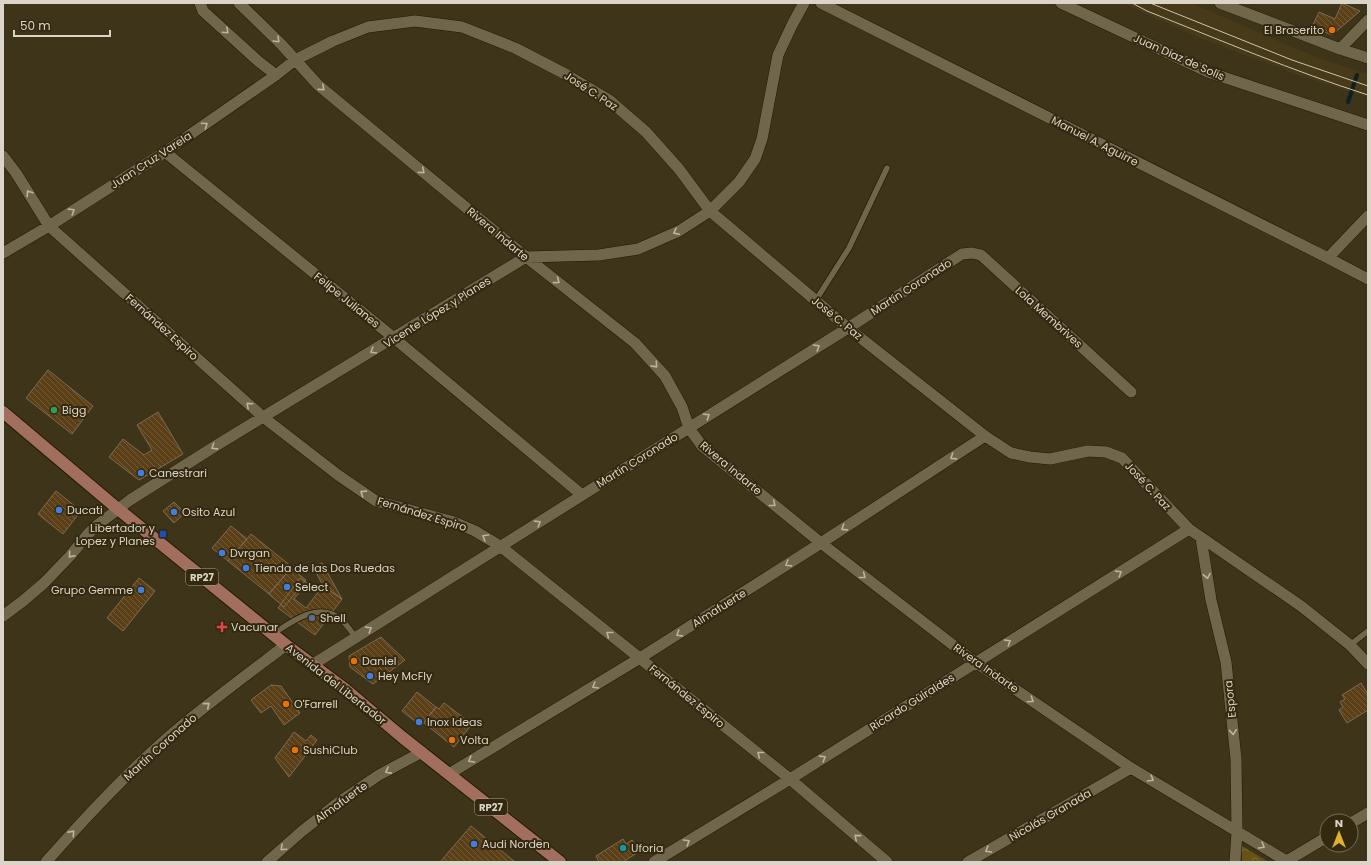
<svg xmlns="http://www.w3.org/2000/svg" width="1371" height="865" font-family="Poppins,sans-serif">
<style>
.built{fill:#473a19}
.park{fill:url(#park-crowns)}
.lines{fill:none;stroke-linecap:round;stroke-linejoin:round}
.stream{stroke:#0f2021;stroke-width:4}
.building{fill:url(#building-back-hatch);stroke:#7d6b53}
.lane-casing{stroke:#241b03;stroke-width:7}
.street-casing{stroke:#241b03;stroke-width:12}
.primary-casing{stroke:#241b03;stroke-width:14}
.lane{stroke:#70664b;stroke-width:5.5}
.street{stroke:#70664b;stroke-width:11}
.primary{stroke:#a26e5e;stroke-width:12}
.tram{stroke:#c9c3b4;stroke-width:1}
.oneway{stroke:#bbb4a2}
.food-dot{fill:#e8710a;stroke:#332910;stroke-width:1.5}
.leisure-dot{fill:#2e9e5b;stroke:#332910;stroke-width:1.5}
.shop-dot{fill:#3f7fe0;stroke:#332910;stroke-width:1.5}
.transit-dot{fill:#1a4fb4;stroke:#332910;stroke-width:1.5}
.service-dot{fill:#5c6f8a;stroke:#332910;stroke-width:1.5}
.health-dot{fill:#e0444e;stroke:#332910;stroke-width:1.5}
.culture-dot{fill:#0f9aa8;stroke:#332910;stroke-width:1.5}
.labels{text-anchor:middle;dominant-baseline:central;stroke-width:4;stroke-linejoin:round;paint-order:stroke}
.shield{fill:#332910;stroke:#a9a190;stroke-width:1}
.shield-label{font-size:10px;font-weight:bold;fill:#dbd5c7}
.poi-label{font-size:11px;fill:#dbd5c7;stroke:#332910;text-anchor:start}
.street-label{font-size:11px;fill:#dbd5c7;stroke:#332910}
</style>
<defs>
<pattern id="park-crowns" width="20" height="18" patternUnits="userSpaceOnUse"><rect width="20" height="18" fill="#675215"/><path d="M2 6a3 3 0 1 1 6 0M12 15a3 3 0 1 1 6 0" fill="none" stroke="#7c6a36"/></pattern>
<pattern id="building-back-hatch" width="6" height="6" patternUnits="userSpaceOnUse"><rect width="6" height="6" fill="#5a3f17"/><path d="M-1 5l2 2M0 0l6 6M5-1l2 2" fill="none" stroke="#715a37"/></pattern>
</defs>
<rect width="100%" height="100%" fill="#3d341a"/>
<path class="built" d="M1122,3H1191L1318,58L1368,74V97L1301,76L1200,38Z"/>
<path class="park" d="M1242,846L1267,861L1242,862Z"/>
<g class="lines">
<path class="stream" d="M1348,102L1357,75"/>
</g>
<path class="building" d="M1342,3L1360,11L1332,35L1312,27L1319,12L1335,19Z
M48,370L93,406L72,434L26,398Z
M158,412L183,454L139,480L109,457L123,439L144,455L152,450L137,425Z
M56,491L76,507L77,516L63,534L38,514Z
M174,502L185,513L174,523L163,511Z
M231,526L247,539L228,561L212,548Z
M251,534L292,567L269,594L228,561Z
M322,563L342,599L323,586L314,568Z
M291,568L306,580L284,607L269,594Z
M139,578L155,591L123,631L107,618Z
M300,578L307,583L294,599L306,608L323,586L342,599L315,635L278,608Z
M381,637L405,660L373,684L350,667L349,656Z
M1361,683L1367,693L1368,692V710L1347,723L1339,710L1343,707L1340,702L1345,699L1342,695Z
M271,685L281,686L300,713L284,725L271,706L261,713L251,700Z
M417,692L436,707L421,726L402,711Z
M444,703L472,724L454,747L424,723L436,707L439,709Z
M294,732L306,741L311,735L317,740L289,777L275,758Z
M471,826L515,862H440Z
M623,839L626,844L632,840L640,851L623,862H599L596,856Z"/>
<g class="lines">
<defs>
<path id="lane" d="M816,300L849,248L887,168
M273,634C291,622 317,602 339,618C346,623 351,631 356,638
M1350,645L1368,631"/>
<path id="street" d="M200,3L203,11L258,61L276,75
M239,3L281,44L318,85L526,257L635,343L665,376L682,407L689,428L702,446L821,543L975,662L1131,768L1288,862
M821,3L1328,258L1368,279
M1061,3L1208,72L1368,125
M1220,3L1340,49L1368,58
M1340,49L1368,20
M165,152L394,338L582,495
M3,156L16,173L49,226L263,417L338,475L376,501L454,522L475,531L500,546L790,779L887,862
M3,253L49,226L165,152L276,75L295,60L333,41L368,27L415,21L462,27L515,48L567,75L609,100L646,132L679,169L710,211L848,328L985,436L1011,453L1030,457L1050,459L1088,451L1106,452L1122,458L1189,529L1301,606L1350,645L1368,664
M1328,258L1368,216
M1201,538L1211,600L1226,662L1236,759L1237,832L1235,862
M3,616L23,601L44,583L70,556L88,534L96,526L130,500L217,445L526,257L599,255L638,249L679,231L710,211L739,182L755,159L762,139L778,55L792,25L804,3
M312,665L848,328L962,254L972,253L981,255L1131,392
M449,774L640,658L821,543L985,436
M1351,823L1368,813
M46,862C84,819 123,777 166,739C204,706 245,676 286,645
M267,862L301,832L339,802L379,775L422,752
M654,862L790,779L1189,529
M968,862L1131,768
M1285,862L1327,837"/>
<path id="primary" d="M3,412L118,509L286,645L345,689L402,737L560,862"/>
</defs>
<use href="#lane" class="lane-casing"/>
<use href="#street" class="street-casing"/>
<use href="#primary" class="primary-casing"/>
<use href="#lane" class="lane"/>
<use href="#street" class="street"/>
<use href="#primary" class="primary"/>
<path class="tram" d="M1132,3L1147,11C1220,40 1293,71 1368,95
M1150,3L1292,60L1368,86"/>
</g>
<defs><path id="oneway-chevron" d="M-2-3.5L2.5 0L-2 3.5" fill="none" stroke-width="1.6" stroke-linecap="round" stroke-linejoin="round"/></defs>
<g class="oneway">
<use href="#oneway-chevron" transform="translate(226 31) rotate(43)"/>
<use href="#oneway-chevron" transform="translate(277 40) rotate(45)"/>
<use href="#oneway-chevron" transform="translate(322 88) rotate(41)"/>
<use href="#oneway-chevron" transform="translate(205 125) rotate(-35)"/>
<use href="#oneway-chevron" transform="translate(422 171) rotate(40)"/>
<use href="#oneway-chevron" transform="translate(29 193) rotate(-123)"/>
<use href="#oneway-chevron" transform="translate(72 211) rotate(-32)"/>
<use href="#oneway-chevron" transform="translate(676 232) rotate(154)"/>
<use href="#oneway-chevron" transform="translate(557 281) rotate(37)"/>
<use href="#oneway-chevron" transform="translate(817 347) rotate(-32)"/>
<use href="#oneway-chevron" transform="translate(373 351) rotate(149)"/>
<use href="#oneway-chevron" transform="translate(655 365) rotate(48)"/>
<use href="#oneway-chevron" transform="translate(249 405) rotate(-138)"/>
<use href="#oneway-chevron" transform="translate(707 416) rotate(-32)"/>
<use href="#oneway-chevron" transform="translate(214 447) rotate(148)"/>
<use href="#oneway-chevron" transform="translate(953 457) rotate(147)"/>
<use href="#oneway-chevron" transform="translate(363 493) rotate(-147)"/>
<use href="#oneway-chevron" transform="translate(773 504) rotate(39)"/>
<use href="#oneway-chevron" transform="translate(538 523) rotate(-32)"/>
<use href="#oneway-chevron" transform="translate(844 528) rotate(147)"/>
<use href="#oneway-chevron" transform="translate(485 537) rotate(-149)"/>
<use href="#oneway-chevron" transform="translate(71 555) rotate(131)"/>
<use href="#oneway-chevron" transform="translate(788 564) rotate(148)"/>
<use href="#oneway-chevron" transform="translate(1119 573) rotate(-32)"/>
<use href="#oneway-chevron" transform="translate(863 576) rotate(38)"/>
<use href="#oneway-chevron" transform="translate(1207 576) rotate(80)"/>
<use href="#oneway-chevron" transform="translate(369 629) rotate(-32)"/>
<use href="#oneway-chevron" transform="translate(609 634) rotate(-141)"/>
<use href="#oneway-chevron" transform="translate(679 634) rotate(148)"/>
<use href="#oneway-chevron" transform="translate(1008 642) rotate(-32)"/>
<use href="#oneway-chevron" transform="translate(595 686) rotate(149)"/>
<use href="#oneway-chevron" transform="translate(1031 700) rotate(34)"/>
<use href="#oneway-chevron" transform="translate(207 705) rotate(-40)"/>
<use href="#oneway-chevron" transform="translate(1233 732) rotate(84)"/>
<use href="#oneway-chevron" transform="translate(760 754) rotate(-141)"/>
<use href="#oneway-chevron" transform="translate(823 758) rotate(-32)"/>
<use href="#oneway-chevron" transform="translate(471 760) rotate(149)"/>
<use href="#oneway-chevron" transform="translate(388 771) rotate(152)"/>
<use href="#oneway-chevron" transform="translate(1151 779) rotate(31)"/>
<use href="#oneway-chevron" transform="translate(72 833) rotate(-48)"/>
<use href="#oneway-chevron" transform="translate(857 837) rotate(-139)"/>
<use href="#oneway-chevron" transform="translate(687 842) rotate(-31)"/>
<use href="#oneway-chevron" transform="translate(1262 846) rotate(30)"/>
<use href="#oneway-chevron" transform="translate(283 848) rotate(138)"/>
<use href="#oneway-chevron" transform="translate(988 850) rotate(150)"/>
</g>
<g class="food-dot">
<circle cx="1332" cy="30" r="4"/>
<circle cx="354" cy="661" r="4"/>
<circle cx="286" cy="704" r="4"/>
<circle cx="452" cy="740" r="4"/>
<circle cx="295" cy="750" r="4"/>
</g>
<circle class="leisure-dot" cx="54" cy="410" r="4"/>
<g class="shop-dot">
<circle cx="141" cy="473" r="4"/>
<circle cx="59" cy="510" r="4"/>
<circle cx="174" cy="512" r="4"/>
<circle cx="222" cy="553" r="4"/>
<circle cx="246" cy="568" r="4"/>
<circle cx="287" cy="587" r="4"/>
<circle cx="141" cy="590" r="4"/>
<circle cx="370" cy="676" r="4"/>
<circle cx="419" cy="722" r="4"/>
<circle cx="474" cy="844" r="4"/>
</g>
<rect class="transit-dot" x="159" y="530" width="8" height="8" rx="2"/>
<circle class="service-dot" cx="312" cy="618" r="4"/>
<path class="health-dot" d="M220 621h4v4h4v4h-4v4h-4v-4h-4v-4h4z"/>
<circle class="culture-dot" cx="623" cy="848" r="4"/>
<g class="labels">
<g class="shield">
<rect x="186" y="569" width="32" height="16" rx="3"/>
<rect x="475" y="799" width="32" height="16" rx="3"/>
</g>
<g class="shield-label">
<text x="202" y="577">RP27</text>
<text x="491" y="807">RP27</text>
</g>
<g class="poi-label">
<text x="1324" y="30" text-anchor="end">El Braserito</text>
<text x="62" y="410">Bigg</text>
<text x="149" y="473">Canestrari</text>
<text x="67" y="510">Ducati</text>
<text x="182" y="512">Osito Azul</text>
<text x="155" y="528" text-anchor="end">Libertador y<tspan x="155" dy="13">Lopez y Planes</tspan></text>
<text x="230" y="553">Dvrgan</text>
<text x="254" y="568">Tienda de las Dos Ruedas</text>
<text x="295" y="587">Select</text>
<text x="133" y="590" text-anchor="end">Grupo Gemme</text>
<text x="320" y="618">Shell</text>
<text x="231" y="627">Vacunar</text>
<text x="362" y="661">Daniel</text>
<text x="378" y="676">Hey McFly</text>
<text x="294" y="704">O'Farrell</text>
<text x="427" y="722">Inox Ideas</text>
<text x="460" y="740">Volta</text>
<text x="303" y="750">SushiClub</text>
<text x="482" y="844">Audi Norden</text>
<text x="631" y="848">Uforia</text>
</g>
<g class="street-label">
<text transform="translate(1179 57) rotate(24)">Juan Díaz de Solís</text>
<text transform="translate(591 91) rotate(33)">José C. Paz</text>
<text transform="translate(1095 141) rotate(27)">Manuel A. Aguirre</text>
<text transform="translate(151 160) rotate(-33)">Juan Cruz Varela</text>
<text transform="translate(498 234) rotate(40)">Rivera Indarte</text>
<text transform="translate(911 287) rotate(-33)">Martín Coronado</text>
<text transform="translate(347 300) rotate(39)">Felipe Julianes</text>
<text transform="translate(437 312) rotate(-32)">Vicente López y Planes</text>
<text transform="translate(1049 317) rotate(42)">Lola Membrives</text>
<text transform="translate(837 318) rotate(39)">José C. Paz</text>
<text transform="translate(162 327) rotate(42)">Fernández Espiro</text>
<text transform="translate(637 460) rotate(-32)">Martín Coronado</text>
<text transform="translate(731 468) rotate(40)">Rivera Indarte</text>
<text transform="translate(1148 486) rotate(47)">José C. Paz</text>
<text transform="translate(422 514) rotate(17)">Fernández Espiro</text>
<text transform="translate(719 608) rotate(-32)">Almafuerte</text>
<text transform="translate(986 668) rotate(35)">Rivera Indarte</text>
<text transform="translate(336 684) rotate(38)">Avenida del Libertador</text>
<text transform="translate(687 696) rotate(39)">Fernández Espiro</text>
<text transform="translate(1230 699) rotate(-96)">Espora</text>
<text transform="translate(912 702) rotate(-32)">Ricardo Güiraldes</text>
<text transform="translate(160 747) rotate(-42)">Martín Coronado</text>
<text transform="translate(341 802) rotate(-36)">Almafuerte</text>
<text transform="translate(1050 815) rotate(-30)">Nicolás Granada</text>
</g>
</g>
<rect width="1371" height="865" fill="none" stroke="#dbd5c7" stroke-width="8"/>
<g transform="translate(1339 833)"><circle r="19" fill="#332910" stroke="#766e59"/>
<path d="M0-3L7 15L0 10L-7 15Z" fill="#e0b034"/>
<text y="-6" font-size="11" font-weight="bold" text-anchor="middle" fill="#dbd5c7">N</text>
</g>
<path d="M14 30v6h96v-6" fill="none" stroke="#dbd5c7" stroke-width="2"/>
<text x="20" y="30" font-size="12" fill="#dbd5c7" stroke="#332910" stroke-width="3" paint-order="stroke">50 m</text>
</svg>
